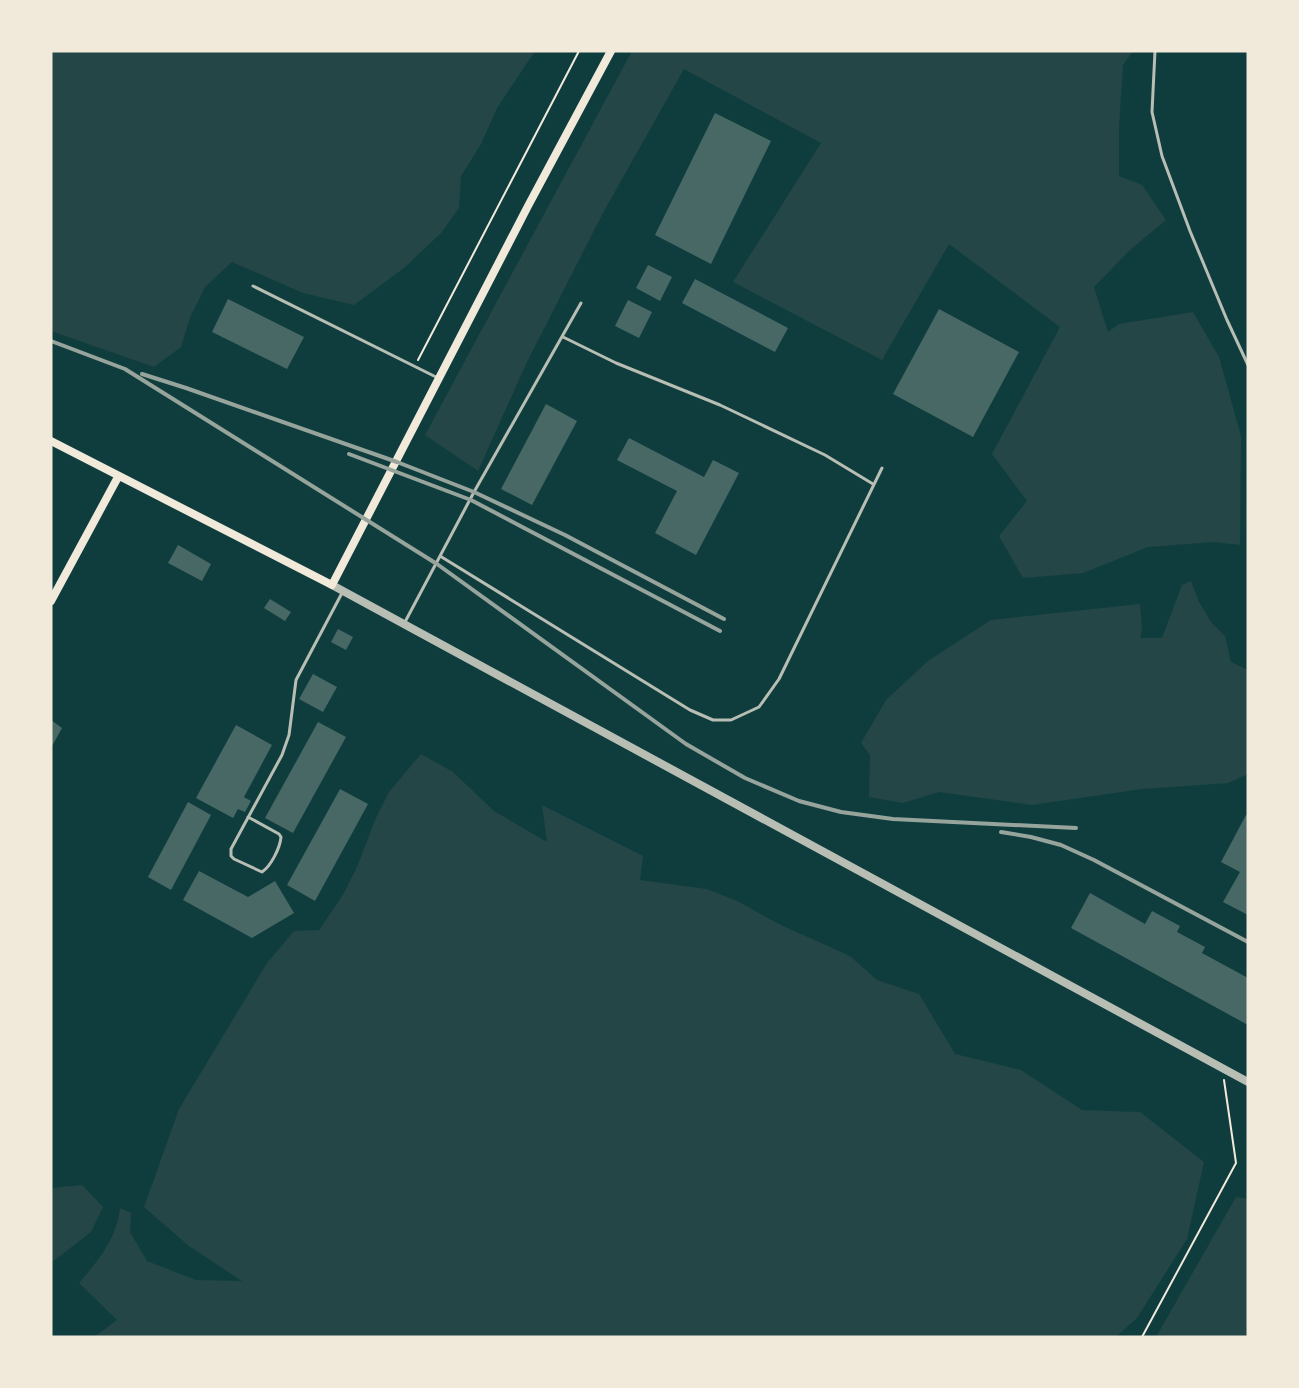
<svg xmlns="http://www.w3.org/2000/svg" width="1299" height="1388" font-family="Spectral,serif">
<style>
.green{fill:#244646}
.building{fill:#486865}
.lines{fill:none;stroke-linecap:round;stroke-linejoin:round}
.path{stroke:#f1e9da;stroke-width:2}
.service{stroke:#b8beb3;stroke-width:3}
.tertiary{stroke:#b8beb3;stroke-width:8}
.secondary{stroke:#f1e9da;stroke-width:8}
.rail{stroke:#97a49c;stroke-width:4}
</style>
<rect width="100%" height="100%" fill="#0f3d3e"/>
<path class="green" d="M51,51H535L497,108L481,144L461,176L459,208L441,233L404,268L354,305L303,293L232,262L205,287L190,318L181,347L154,367L51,331Z
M632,51H1133L1123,65L1119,127V176L1142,185L1166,220L1130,250L1094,287L1108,332L1119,324L1193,312L1219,357L1241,436L1240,545L1214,542L1148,547L1083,573L1023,578L999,536L1027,501L992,454L1060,327L949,244L882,360L733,282L821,143L684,69L604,211L527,362L478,471L425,435Z
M1191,581L1199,602L1211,622L1225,636L1231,662L1248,670V774L1228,783L1142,789L1032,805L939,792L903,803L869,797L870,755L861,743L886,700L928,661L991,620L1140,604L1142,629L1140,638H1162L1182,585Z
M421,754L453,772L494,811L547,842L542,805L643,856L640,880L707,889L737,901L781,925L850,956L877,980L919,994L955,1054L1021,1070L1082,1110L1140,1112L1204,1162L1187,1239L1137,1318L1116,1337H94L117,1320L79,1283C98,1261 117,1238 120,1208L131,1213L130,1232L147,1261L196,1280L242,1281L189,1246L144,1207L179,1109L267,963L294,931L319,930L343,895L357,867L375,820L389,792Z
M82,1185L103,1207L91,1232L51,1263V1188Z
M1236,1197L1248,1199V1337H1156Z"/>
<path class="building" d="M715,113L771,141L711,264L655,235Z
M648,265L672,277L660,301L636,288Z
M695,279L788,328L775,352L682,303Z
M228,299L304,337L287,369L212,332Z
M628,300L652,312L639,338L615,326Z
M939,309L1019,352L973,437L893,394Z
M546,404L577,421L532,505L501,489Z
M629,438L704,477L713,460L739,473L696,555L655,533L677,491L617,460Z
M178,545L211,564L202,581L168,563Z
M270,599L291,612L285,621L264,608Z
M338,629L353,637L346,650L331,642Z
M313,674L337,687L323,712L299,699Z
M51,720L62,728L51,748Z
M318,722L346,737L293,833L265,818Z
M236,725L272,745L244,797L251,801L245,812L238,809L233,818L196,798Z
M340,789L368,804L315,901L287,885Z
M188,802L211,815L171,890L148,877Z
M1246,815L1248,816V915L1223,902L1240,872L1221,862Z
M199,871L248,897L275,881L294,913L252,938L183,900Z
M1090,893L1145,924L1152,911L1180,926L1177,932L1205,947L1202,953L1248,978V1025L1071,928Z"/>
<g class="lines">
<path class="path" d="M418,360L579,51
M1142,1337L1236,1163L1224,1080"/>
<path class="service" d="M1155,51L1152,112L1162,156L1190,231L1227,320L1248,365
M253,286L438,378
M563,337L616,363L720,405L825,455L873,484
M440,556L690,710L713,720H731L759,707L779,679L882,468
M405,622L474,492L581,303
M248,817L279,834L281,837C280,848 271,866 262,872L234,859L231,856V849L282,755L289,735L296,680L342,593"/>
<path class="tertiary" d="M332,585L1248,1082"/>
<path class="secondary" d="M51,441L332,585L528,206L611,51
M51,601L118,477"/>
<path class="rail" d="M51,341L125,369L437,564L686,744L745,778L799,801L841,812L893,819L1076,828
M142,374L186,388L397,462L474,492L565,535L724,619
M349,454L471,500L720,631
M1001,832L1031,837L1061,845L1094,860L1248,942"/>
</g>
<rect width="1299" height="1388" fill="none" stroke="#f1e9da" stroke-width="105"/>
</svg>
